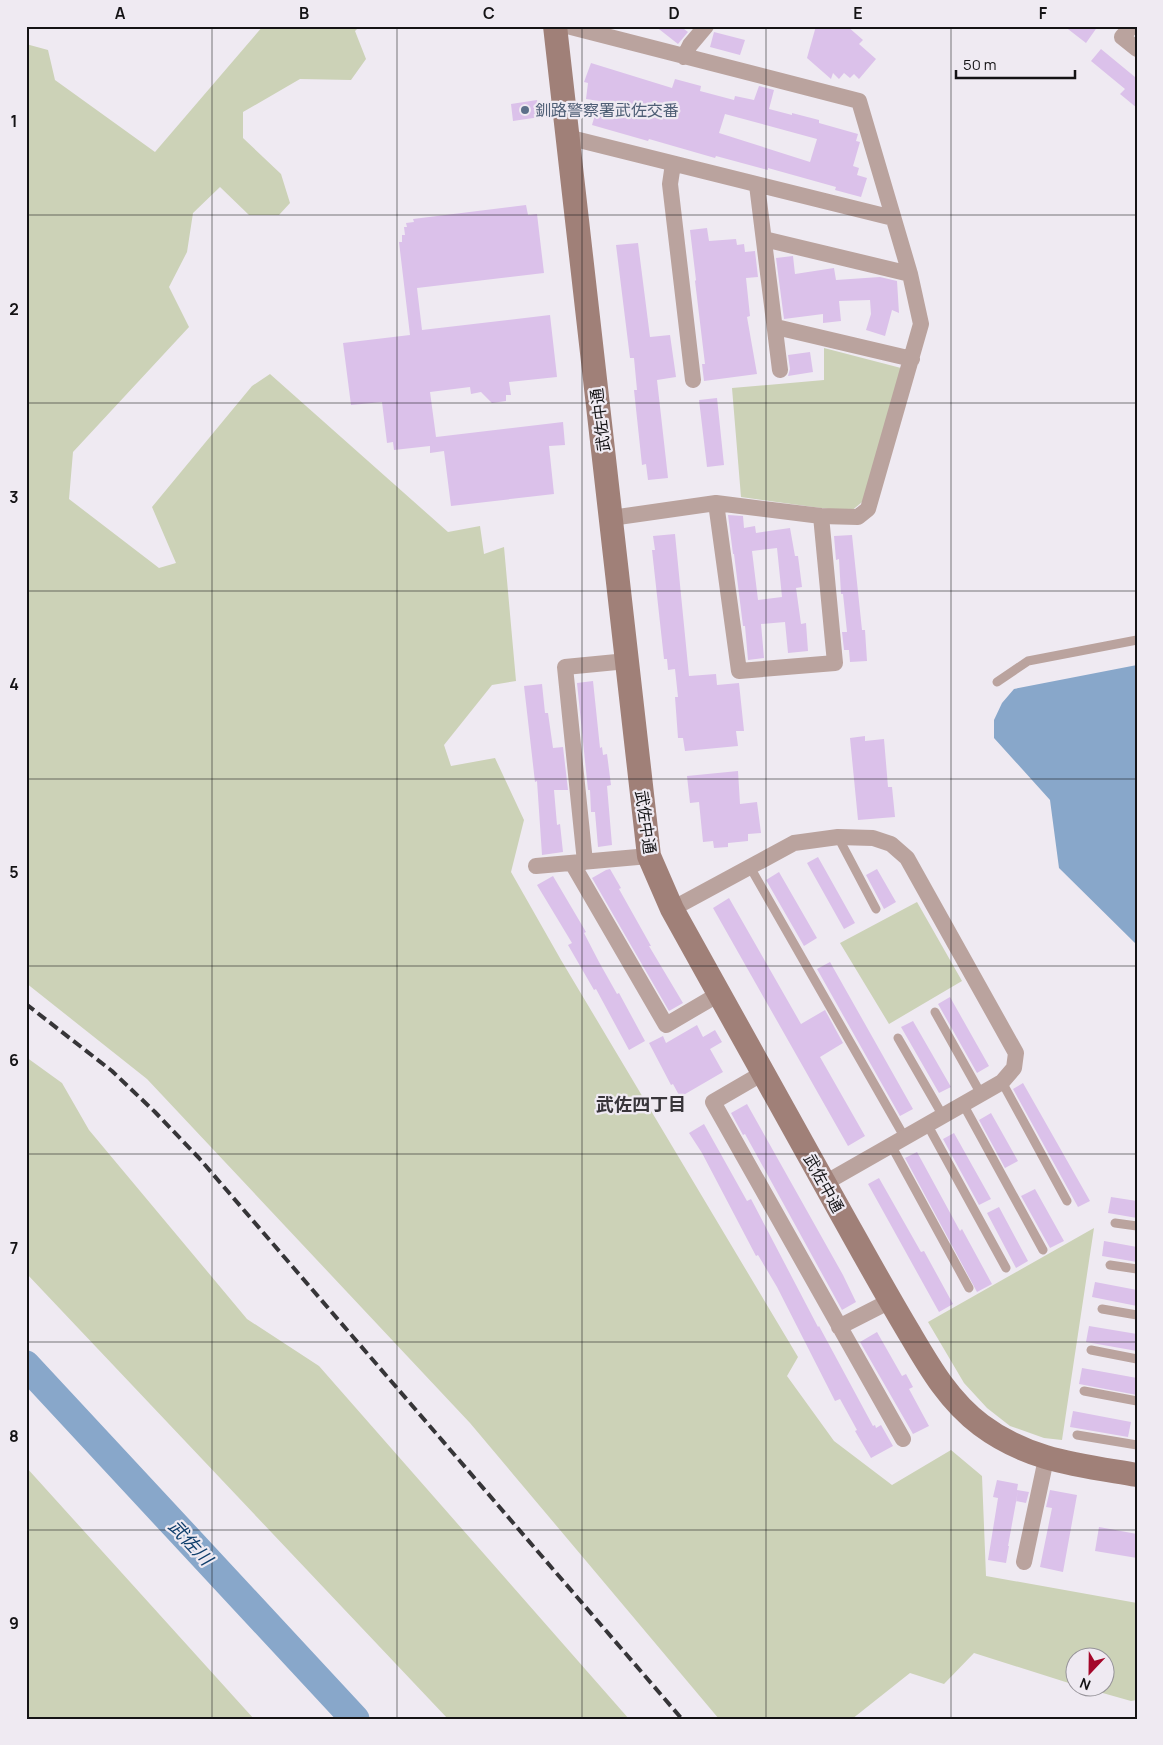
<svg xmlns="http://www.w3.org/2000/svg" width="1163" height="1745" font-family="Manrope,'Noto Sans JP',sans-serif">
<style>
.green{fill:#ccd2b7}
.water{fill:#88a7ca}
.lines{fill:none;stroke-linecap:round;stroke-linejoin:round}
.river{stroke:#88a7ca;stroke-width:29}
.building{fill:#dbc1ea;fill-rule:evenodd}
.lane{stroke:#baa39e;stroke-width:9}
.street{stroke:#baa39e;stroke-width:16}
.secondary{stroke:#a08078;stroke-width:24}
.rail{stroke:#363538;stroke-width:4;stroke-dasharray:10 5;stroke-linecap:butt}
.grid{fill:none;stroke:#141315;stroke-width:1;stroke-opacity:0.55}
.service-dot{fill:#5c6f8a;stroke:#efeaf2;stroke-width:2}
.labels{text-anchor:middle;dominant-baseline:central;stroke-width:4.5;stroke-linejoin:round;paint-order:stroke}
.service-label{font-size:16px;fill:#4e5e75;stroke:#efeaf2;text-anchor:start}
.street-label{font-size:16px;fill:#141315;stroke:#efeaf2}
.neighbourhood-label{font-size:18px;font-weight:bold;fill:#38353a;stroke:#efeaf2}
.water-label{font-size:18px;font-style:italic;fill:#103f6c;stroke:#efeaf2}
.neatline{fill:none;stroke:#141315;stroke-width:2}
.grid-label{font-size:16px;text-anchor:middle;font-weight:bold;fill:#141315}
</style>
<rect width="100%" height="100%" fill="#efeaf2"/>
<path class="green" d="M263,26H360L355,31L366,59L351,80L300,79L243,112V138L281,174L290,203L279,215H249L220,187L193,213L187,252L169,287L189,327L73,452L69,499L159,568L176,563L152,507L252,386L270,374L448,532L480,526L484,554L504,547L516,681L492,685L444,745L451,766L495,758L524,820L511,872L561,960L798,1357L787,1376L834,1441L892,1485L951,1450L982,1476L986,1576L1137,1603V1700L1131,1701L1085,1688H1106V1658H1076L1075,1685L974,1653L944,1684L910,1673L852,1719H719L470,1423L147,1079L26,983V44L48,50L55,80L155,152Z
M824,348L901,368L867,498L850,512L741,497L732,388L824,380Z
M917,902L962,981L889,1024L840,943Z
M26,1057L62,1083L89,1130L247,1319L319,1366L629,1719H448L26,1273Z
M1094,1228L1062,1440L1044,1438L1010,1426L987,1408L964,1383L928,1322Z
M26,1467L254,1719H26Z"/>
<path class="water" d="M1137,665V945L1059,868L1050,800L994,738V720L1002,703L1014,689Z"/>
<g class="lines">
<path class="river" d="M26,1365L355,1719"/>
</g>
<path class="building" d="M655,26H680L688,32L678,44Z
M816,26H847L863,40L859,44L876,59L859,79L854,74L850,78L844,73L839,79L833,73L831,79L807,58Z
M1064,26H1098L1086,43Z
M714,32L745,40L740,55L710,47Z
M1101,49L1135,77L1137,75V108L1120,94L1125,89L1091,61Z
M591,63L672,88L675,79L701,86L700,91L734,100L735,96L754,100L759,86L774,90L769,109L792,115V113L819,120V123L858,134L856,141L860,142L853,166L859,168L857,175L867,178L861,197L835,190L836,187L768,168V170L716,156L715,158L649,139L648,141L592,125L599,101L586,99L588,83L584,82ZM725,114L817,139L810,162L719,133Z
M537,100L540,117L513,121L511,104Z
M526,205L528,215L537,214L544,273L417,288L422,330L550,315L557,377L509,382L511,395H506V401L492,403L481,392L471,394L470,387L430,392L436,437L563,422L565,445L549,446L554,494L451,506L444,451L430,453V446L394,450L393,442L387,443L382,402L351,405L343,343L410,335L399,242H402V235H405L404,227H407L406,223L414,222L413,219Z
M707,228L709,241L736,239L737,245L744,244L745,252L755,251L758,277L746,278L750,316L747,317L757,374L704,381L702,364H705L695,281L696,280L690,230Z
M638,243L650,337L670,335L676,377L657,380L668,478L648,480L646,464L642,465L634,390H637L634,358H630L616,245Z
M793,256L795,274L834,268L836,280L880,277L897,281L899,313L892,310L885,336L866,330L871,314L870,300L839,301L841,321L823,323V314L784,319L776,258Z
M810,352L813,372L788,376L790,369L788,355Z
M717,398L724,465L707,467L699,400Z
M728,515L743,516L744,528L755,526L756,533L790,528L795,556H798L802,587L796,588L801,624L806,623L808,651L788,653L785,622L761,624L764,658L748,660L745,626H743L734,554H733ZM777,548L782,597L758,600L752,551Z
M675,534L689,676L716,674L717,685L739,683L744,731H736L738,746L685,751L683,738H678L675,697H678L675,669L668,670L667,659H664L652,550H655L653,536Z
M852,535L862,630H865L867,661L850,662L849,650H844L842,632H847L843,594H841L839,559L836,560L834,536Z
M593,681L600,748L602,747L603,755L607,754L611,785L607,786L612,845L598,847L595,812H591L590,790H588L577,683Z
M542,684L545,713H548L553,748L563,747L568,790H554L557,825L560,824L563,852L542,855L537,781L535,782L524,686Z
M865,736V741L884,739L888,787H892L895,817L858,820L850,738Z
M738,771L740,804L757,802L761,833L748,834V841L728,843V847L714,848L713,841L703,842L699,802L690,803L687,776Z
M818,857L855,923L844,929L807,863Z
M610,869L621,888L619,889L651,946H649L683,1003L669,1011L592,878L606,870Z
M877,869L896,902L884,909L866,875Z
M779,872L817,938L804,946L766,880Z
M553,876L586,932L584,933L599,962L617,994L619,993L645,1041L629,1050L596,989L594,990L568,945L572,943L537,885Z
M729,898L801,1024L825,1010L843,1043L820,1057L865,1136L848,1146L713,908Z
M830,962L913,1109L900,1116L817,969Z
M950,997L989,1066L977,1073L938,1004Z
M913,1021L951,1087L939,1093L901,1027Z
M697,1025L703,1037L715,1030L722,1042L710,1049L723,1072L680,1097L673,1084L671,1085L649,1043L663,1036L666,1043Z
M1023,1083L1090,1201L1078,1207L1013,1089Z
M747,1104L843,1275L856,1302L842,1310L745,1134L743,1135L731,1113Z
M991,1113L1018,1161L1005,1168L979,1120Z
M704,1124L747,1201L751,1199L818,1327L819,1326L873,1426L875,1425L876,1428L881,1425L893,1446L871,1458L855,1431L857,1430L840,1399L835,1401L777,1287L758,1255L756,1256L702,1153L689,1133Z
M954,1133L991,1199L979,1205L943,1139Z
M917,1152L960,1231L962,1229L992,1284L977,1292L905,1158Z
M879,1178L921,1252L924,1251L953,1304L939,1312L868,1184Z
M1035,1189L1064,1241L1050,1248L1021,1196Z
M1111,1197L1137,1201V1218L1108,1213Z
M999,1207L1028,1261L1016,1268L987,1213Z
M1104,1241L1137,1247V1262L1102,1256Z
M1095,1282L1137,1290V1306L1092,1297Z
M1089,1326L1137,1334V1351L1086,1342Z
M877,1332L902,1376L906,1374L913,1387L909,1389L929,1426L913,1434L860,1342Z
M1082,1368L1137,1378V1395L1079,1384Z
M1073,1411L1131,1422L1128,1437L1070,1427Z
M997,1480L1018,1484L1017,1490L1029,1492L1026,1503L1016,1501L1018,1491L1008,1546H1009L1006,1563L988,1560L998,1498L993,1497Z
M1050,1490L1077,1495L1063,1572L1040,1567L1052,1508L1046,1507Z
M1099,1527L1137,1534V1558L1095,1551Z"/>
<g class="lines">
<path class="lane" d="M997,682L1028,661L1137,640
M838,837L876,909
M750,867L905,1138
M935,1012L981,1094
M898,1038L943,1116
M1002,1082L1067,1201
M963,1104L1043,1250
M927,1124L1006,1268
M891,1145L969,1288
M1115,1223L1137,1226
M1110,1265L1137,1269
M1102,1309L1137,1315
M1091,1350L1137,1359
M1084,1391L1137,1401
M1077,1435L1137,1445"/>
<path class="street" d="M567,26L859,101L910,274L921,324L868,509L858,517L821,516L716,503L611,518
M1132,26L1122,37L1137,49
M684,57L690,45L706,26
M567,137L893,218
M673,164L670,184L693,380
M757,185L780,370
M764,239L910,274
M776,327L912,359
M716,503L739,671L835,663L821,516
M585,862L565,667L627,661
M572,863L666,1025L719,994
M536,866L649,856
M672,909L794,843L838,837L873,838L891,844L907,858L1016,1053L1014,1068L1002,1082L825,1183
M763,1073L713,1102L903,1439
M839,1327L890,1301
M1024,1562L1046,1459"/>
<path class="secondary" d="M555,26L649,856L672,909C728,1011 785,1111 841,1213C864,1254 886,1294 910,1334C930,1368 949,1401 981,1425C1029,1461 1079,1465 1137,1475"/>
<path class="rail" d="M26,1004L112,1071L155,1112L199,1158L682,1719"/>
</g>
<path class="grid" d="M212,26V1719M397,26V1719M582,26V1719M766,26V1719M951,26V1719M26,215H1137M26,403H1137M26,591H1137M26,779H1137M26,966H1137M26,1154H1137M26,1342H1137M26,1530H1137"/>
<circle class="service-dot" cx="525" cy="110" r="5"/>
<g class="labels">
<g class="service-label">
<text x="535" y="110">釧路警察署武佐交番</text>
</g>
<g class="street-label">
<text transform="translate(600 420) rotate(-97)">武佐中通</text>
<text transform="translate(646 822) rotate(82)">武佐中通</text>
<text transform="translate(824 1183) rotate(61)">武佐中通</text>
</g>
<g class="neighbourhood-label">
<text x="641" y="1104">武佐四丁目</text>
</g>
<g class="water-label">
<text transform="translate(191 1542) rotate(47)">武佐川</text>
</g>
</g>
<rect width="1163" height="1745" fill="none" stroke="#efeaf2" stroke-width="55"/>
<g transform="translate(1090 1672) rotate(202)"><circle r="24" fill="#efeaf2" stroke="#97949a"/>
<path d="M0-4L9 19L0 12L-9 19Z" fill="#a4072a"/>
<text y="-8" font-size="14" font-weight="bold" text-anchor="middle" fill="#141315">N</text>
</g>
<path d="M956 70v8h119v-8" fill="none" stroke="#141315" stroke-width="2.5"/>
<text x="963" y="70" font-size="15" fill="#141315" stroke="#efeaf2" stroke-width="4" paint-order="stroke">50 m</text>
<rect x="28" y="28" width="1108" height="1690" class="neatline"/>
<g class="grid-label">
<text x="120" y="19">A</text>
<text x="304" y="19">B</text>
<text x="489" y="19">C</text>
<text x="674" y="19">D</text>
<text x="858" y="19">E</text>
<text x="1043" y="19">F</text>
<text x="14" y="127">1</text>
<text x="14" y="315">2</text>
<text x="14" y="503">3</text>
<text x="14" y="690">4</text>
<text x="14" y="878">5</text>
<text x="14" y="1066">6</text>
<text x="14" y="1254">7</text>
<text x="14" y="1442">8</text>
<text x="14" y="1629">9</text>
</g>
</svg>
